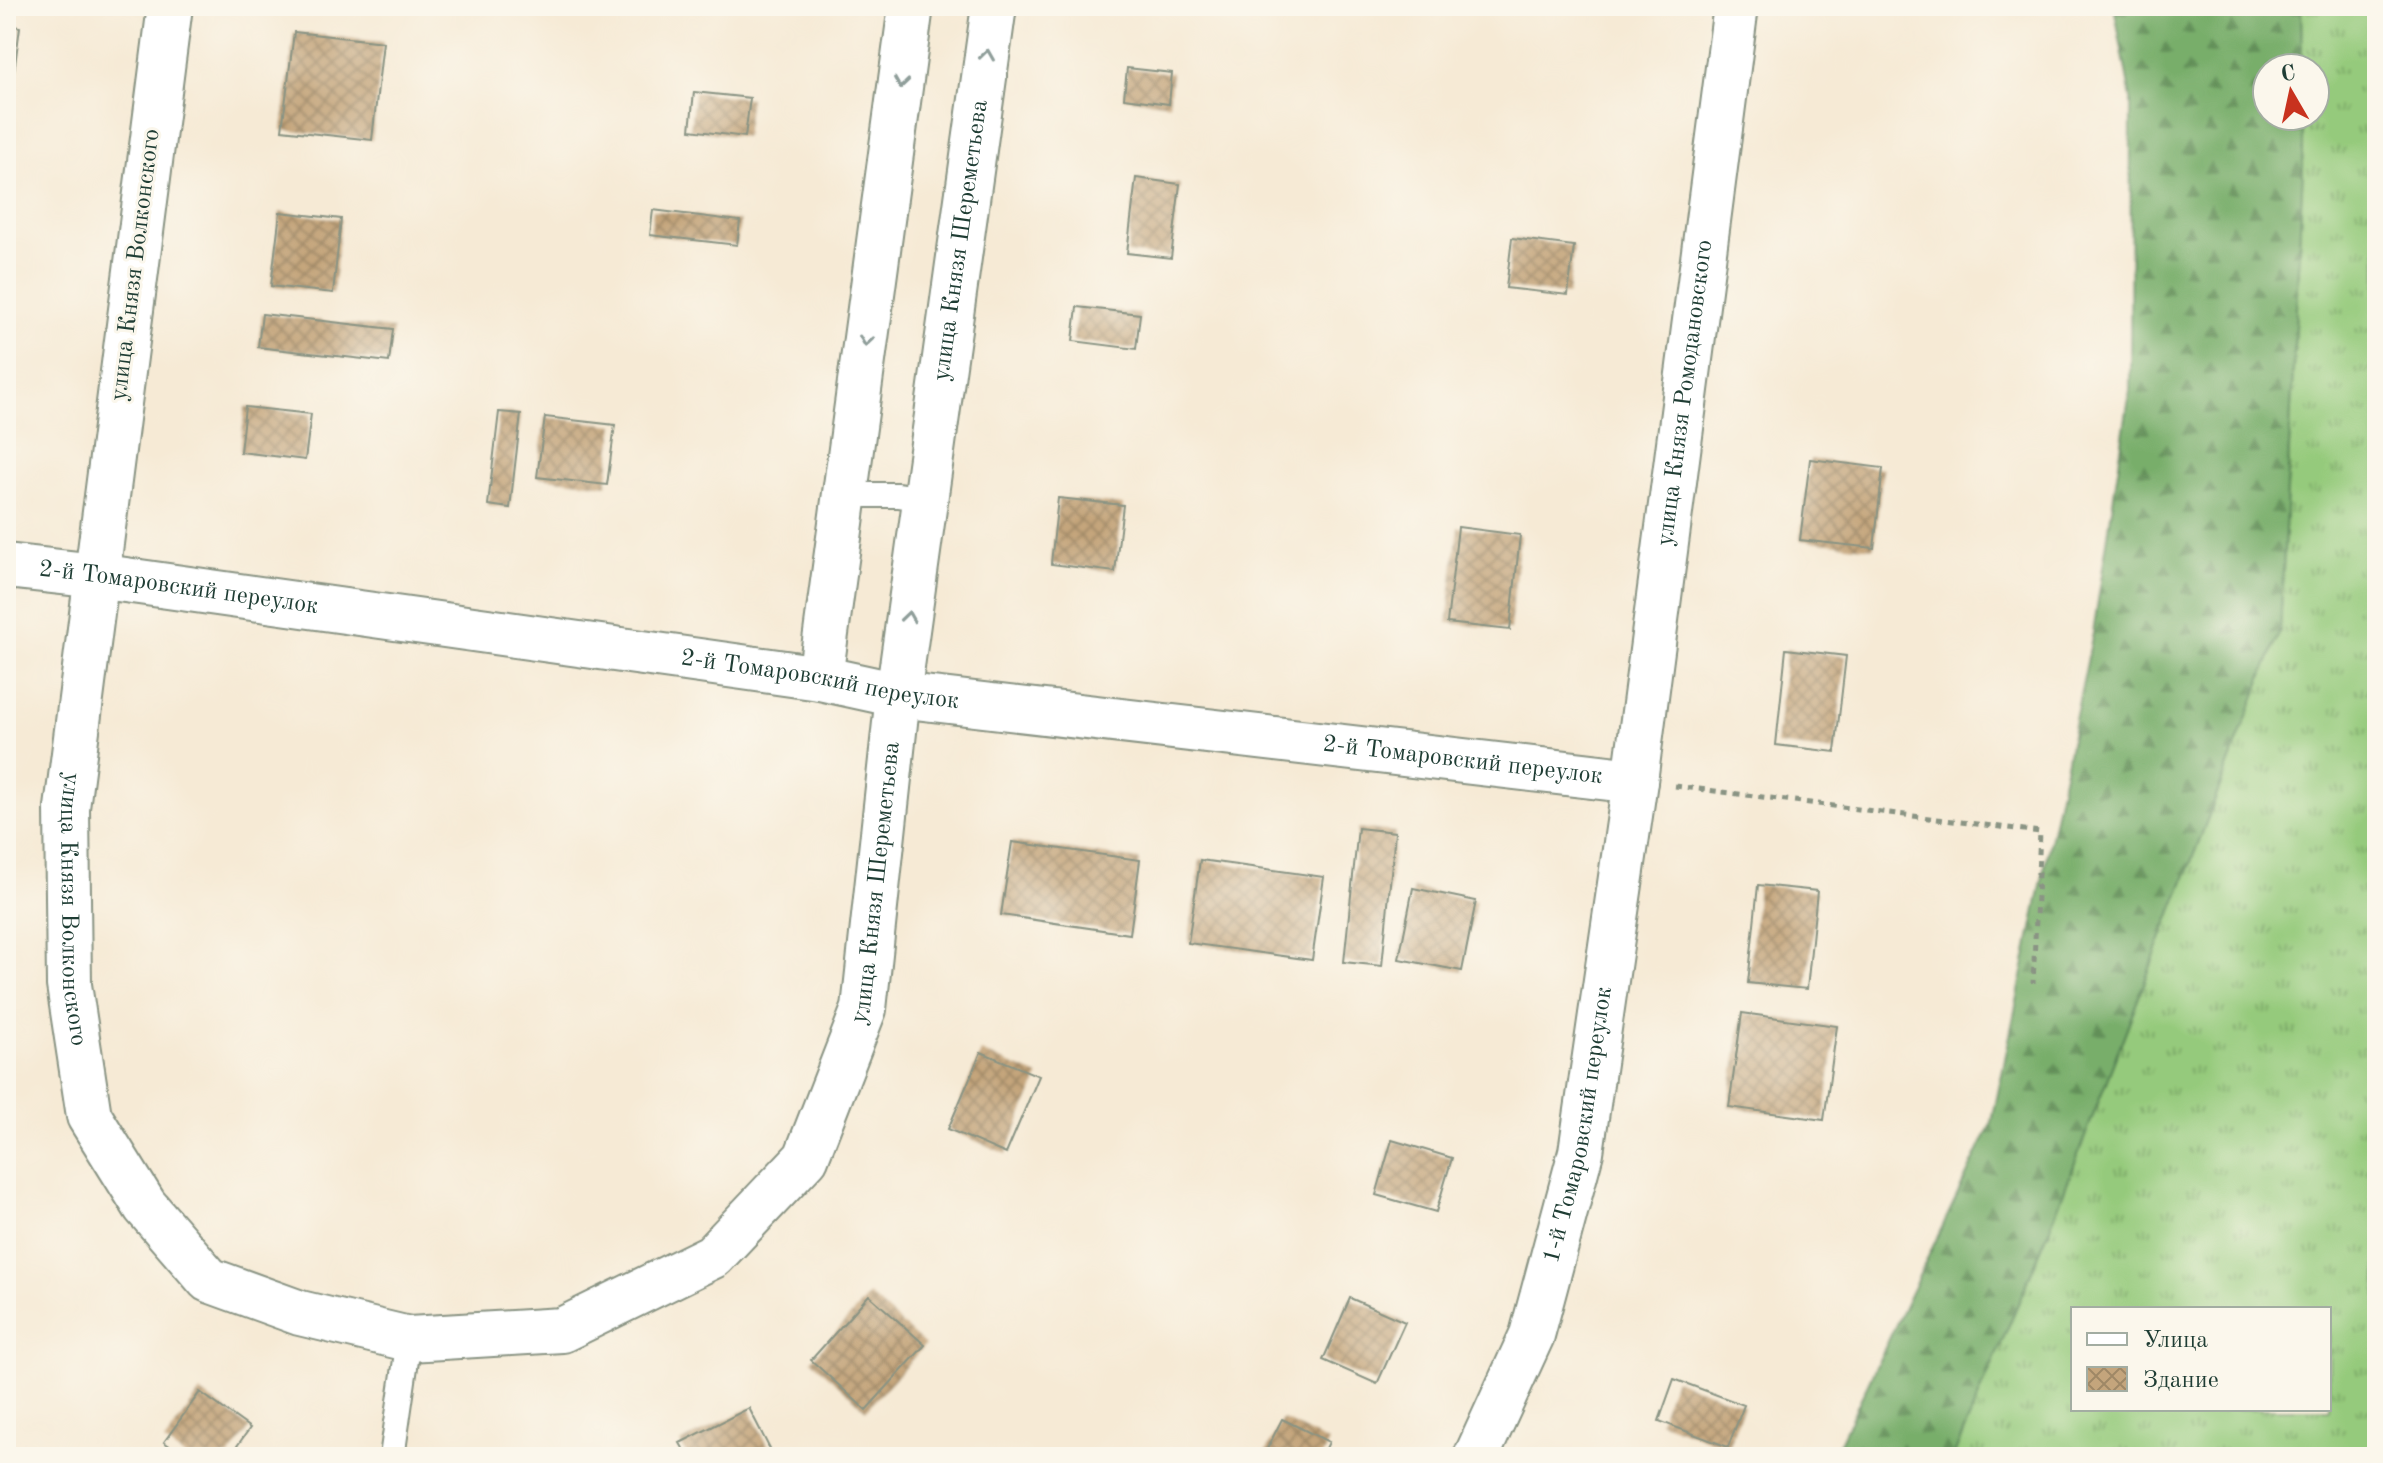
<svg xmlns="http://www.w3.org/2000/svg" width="2383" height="1463" font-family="'Old Standard TT',serif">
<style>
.grass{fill:url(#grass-tufts);stroke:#5a8458;stroke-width:2;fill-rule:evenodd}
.forest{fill:url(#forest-firs);stroke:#4c7650;stroke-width:2}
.building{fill:url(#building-cross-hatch)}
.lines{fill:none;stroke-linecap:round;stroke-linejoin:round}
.lane-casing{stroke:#8a9484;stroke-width:28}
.street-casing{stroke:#8a9484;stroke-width:48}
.path{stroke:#8a9484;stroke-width:5;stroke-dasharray:6 6;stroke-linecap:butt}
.lane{stroke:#fff;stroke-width:24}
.street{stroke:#fff;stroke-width:44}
.oneway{stroke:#8f9e9a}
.labels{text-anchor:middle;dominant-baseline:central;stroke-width:6;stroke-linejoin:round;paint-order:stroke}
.street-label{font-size:24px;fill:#1f3d34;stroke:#fbf7ec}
</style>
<defs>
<pattern id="grass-tufts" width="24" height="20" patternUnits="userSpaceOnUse" patternTransform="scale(2)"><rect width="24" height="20" fill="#95ca7b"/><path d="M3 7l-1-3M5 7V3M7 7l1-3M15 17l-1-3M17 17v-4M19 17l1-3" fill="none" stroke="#79a566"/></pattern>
<pattern id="forest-firs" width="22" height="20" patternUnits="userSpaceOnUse" patternTransform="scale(2)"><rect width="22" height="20" fill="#78ae6b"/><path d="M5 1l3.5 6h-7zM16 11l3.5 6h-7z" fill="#628f59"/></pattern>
<pattern id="building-cross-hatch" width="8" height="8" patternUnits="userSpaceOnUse" patternTransform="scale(2)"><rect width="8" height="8" fill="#c4a57c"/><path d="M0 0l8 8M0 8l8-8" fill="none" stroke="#9f8866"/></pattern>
</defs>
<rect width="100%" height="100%" fill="#fbf7ec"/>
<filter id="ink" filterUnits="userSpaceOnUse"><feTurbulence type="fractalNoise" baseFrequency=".0125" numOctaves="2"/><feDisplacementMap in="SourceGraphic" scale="16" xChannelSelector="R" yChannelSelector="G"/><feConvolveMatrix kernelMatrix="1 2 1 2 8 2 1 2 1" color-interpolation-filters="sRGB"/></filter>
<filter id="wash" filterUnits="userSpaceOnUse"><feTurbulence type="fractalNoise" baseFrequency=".006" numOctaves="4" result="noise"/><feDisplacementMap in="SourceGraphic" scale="32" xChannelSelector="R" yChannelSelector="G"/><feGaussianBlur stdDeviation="1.8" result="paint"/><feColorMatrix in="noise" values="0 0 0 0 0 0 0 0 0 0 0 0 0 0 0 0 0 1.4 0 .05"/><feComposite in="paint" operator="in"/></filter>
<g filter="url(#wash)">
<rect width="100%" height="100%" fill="#f6ead5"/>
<path class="grass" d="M2301,6H2377V1457H1953L2047,1235L2280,631L2303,167V116H2315V68H2302ZM2073,1309H2329V1409H2073Z"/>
<path class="forest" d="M2114,6H2301L2302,68H2267V116H2303V167L2280,631L2047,1235L1953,1457H1833L1992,1122L2093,633L2130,390L2131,99Z"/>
<g id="blocks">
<path class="building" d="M6,25L20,27L12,87L6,86Z
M294,32L383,42L372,140L282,130Z
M1127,68L1172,73L1169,104L1124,98Z
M694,92L750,98L745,137L690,130Z
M1136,178L1180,184L1171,258L1127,253Z
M653,210L740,221L737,245L650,235Z
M280,212L341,219L333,293L271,286Z
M1512,238L1574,246L1568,295L1506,288Z
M1077,307L1140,314L1136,349L1073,341Z
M262,314L393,329L389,362L258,347Z
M245,407L311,414L305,460L240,452Z
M499,412L521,414L510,508L488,505Z
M545,417L615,425L607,485L537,477Z
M1810,459L1883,468L1874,548L1800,540Z
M1058,498L1123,505L1115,572L1051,564Z
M1458,527L1520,535L1510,630L1447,623Z
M1786,649L1846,656L1835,752L1776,745Z
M1358,828L1395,832L1382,966L1344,962Z
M1012,842L1140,860L1130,934L1001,915Z
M1200,860L1324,877L1312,960L1188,943Z
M1758,885L1817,891L1807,989L1748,983Z
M1413,888L1476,901L1462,971L1399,959Z
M1742,1013L1837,1026L1824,1120L1729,1107Z
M981,1052L1039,1076L1006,1154L948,1129Z
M1392,1140L1452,1158L1436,1212L1376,1195Z
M869,1295L925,1345L866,1410L811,1360Z
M1350,1298L1405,1322L1377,1384L1323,1360Z
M1674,1379L1744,1405L1728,1447L1659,1421Z
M200,1392L250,1428L229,1457H185L164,1442Z
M749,1408L774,1457H688L680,1443Z
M1282,1419L1329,1442L1322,1457H1263Z"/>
</g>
</g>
<g filter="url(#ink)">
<use href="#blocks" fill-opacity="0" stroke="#8a9484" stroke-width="2"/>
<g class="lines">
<defs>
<path id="lane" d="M845,495H898L925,499
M392,1457L409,1339"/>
<g id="street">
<path id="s1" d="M170,6L67,808L69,985L89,1116L145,1206L209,1280L300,1313L409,1339L562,1330L713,1256L806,1158L864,1009L898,695L994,6"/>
<path id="s2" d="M6,566L97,576L820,678L898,695L1635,781"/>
<path d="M820,678L911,6"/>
<path id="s3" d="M1476,1457L1532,1335L1581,1152L1635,781L1736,6"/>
</g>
</defs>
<use href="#lane" class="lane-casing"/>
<use href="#street" class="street-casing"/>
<path class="path" d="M1675,786L2040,832L2033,983"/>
<use href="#lane" class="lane"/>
<use href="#street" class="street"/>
</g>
<defs><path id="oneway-chevron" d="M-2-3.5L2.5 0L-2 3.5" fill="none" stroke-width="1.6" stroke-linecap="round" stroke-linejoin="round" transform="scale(2)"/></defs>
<g class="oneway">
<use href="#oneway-chevron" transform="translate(987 55) rotate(-82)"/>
<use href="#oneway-chevron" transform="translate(901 83) rotate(98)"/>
<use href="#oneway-chevron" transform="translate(866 341) rotate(98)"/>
<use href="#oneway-chevron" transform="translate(908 617) rotate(-82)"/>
</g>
</g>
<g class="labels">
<g class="street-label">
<text stroke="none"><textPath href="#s1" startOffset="2922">улица Князя Шереметьева</textPath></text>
<text transform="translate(136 265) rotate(-83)">улица Князя Волконского</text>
<text stroke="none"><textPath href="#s3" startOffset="1090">улица Князя Ромодановского</textPath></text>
<text stroke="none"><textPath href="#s2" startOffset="174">2-й Томаровский переулок</textPath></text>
<text stroke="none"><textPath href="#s2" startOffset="822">2-й Томаровский переулок</textPath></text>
<text stroke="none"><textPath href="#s2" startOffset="1470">2-й Томаровский переулок</textPath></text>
<text stroke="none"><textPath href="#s1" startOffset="2274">улица Князя Шереметьева</textPath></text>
<text stroke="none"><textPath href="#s1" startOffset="910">улица Князя Волконского</textPath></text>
<text stroke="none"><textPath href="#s3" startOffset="350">1-й Томаровский переулок</textPath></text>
</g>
</g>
<rect width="2383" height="1463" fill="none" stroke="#fbf7ec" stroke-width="32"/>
<rect x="2071" y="1307" width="260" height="104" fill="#fbf7ec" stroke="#a3ada2" stroke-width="2"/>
<rect x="2087" y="1333" width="40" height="12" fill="#ffffff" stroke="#a3ada2" stroke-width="2"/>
<text x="2143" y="1347" font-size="24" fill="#1f3d34">Улица</text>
<rect x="2087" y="1367" width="40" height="24" fill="url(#building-cross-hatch)" stroke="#a3ada2" stroke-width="2"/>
<text x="2143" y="1387" font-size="24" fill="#1f3d34">Здание</text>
<g transform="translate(2291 92) rotate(351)"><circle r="38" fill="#fbf7ec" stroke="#a3ada2" stroke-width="2"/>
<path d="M0-6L14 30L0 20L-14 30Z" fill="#c8321e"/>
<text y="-12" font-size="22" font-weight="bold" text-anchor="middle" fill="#1f3d34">С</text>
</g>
</svg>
